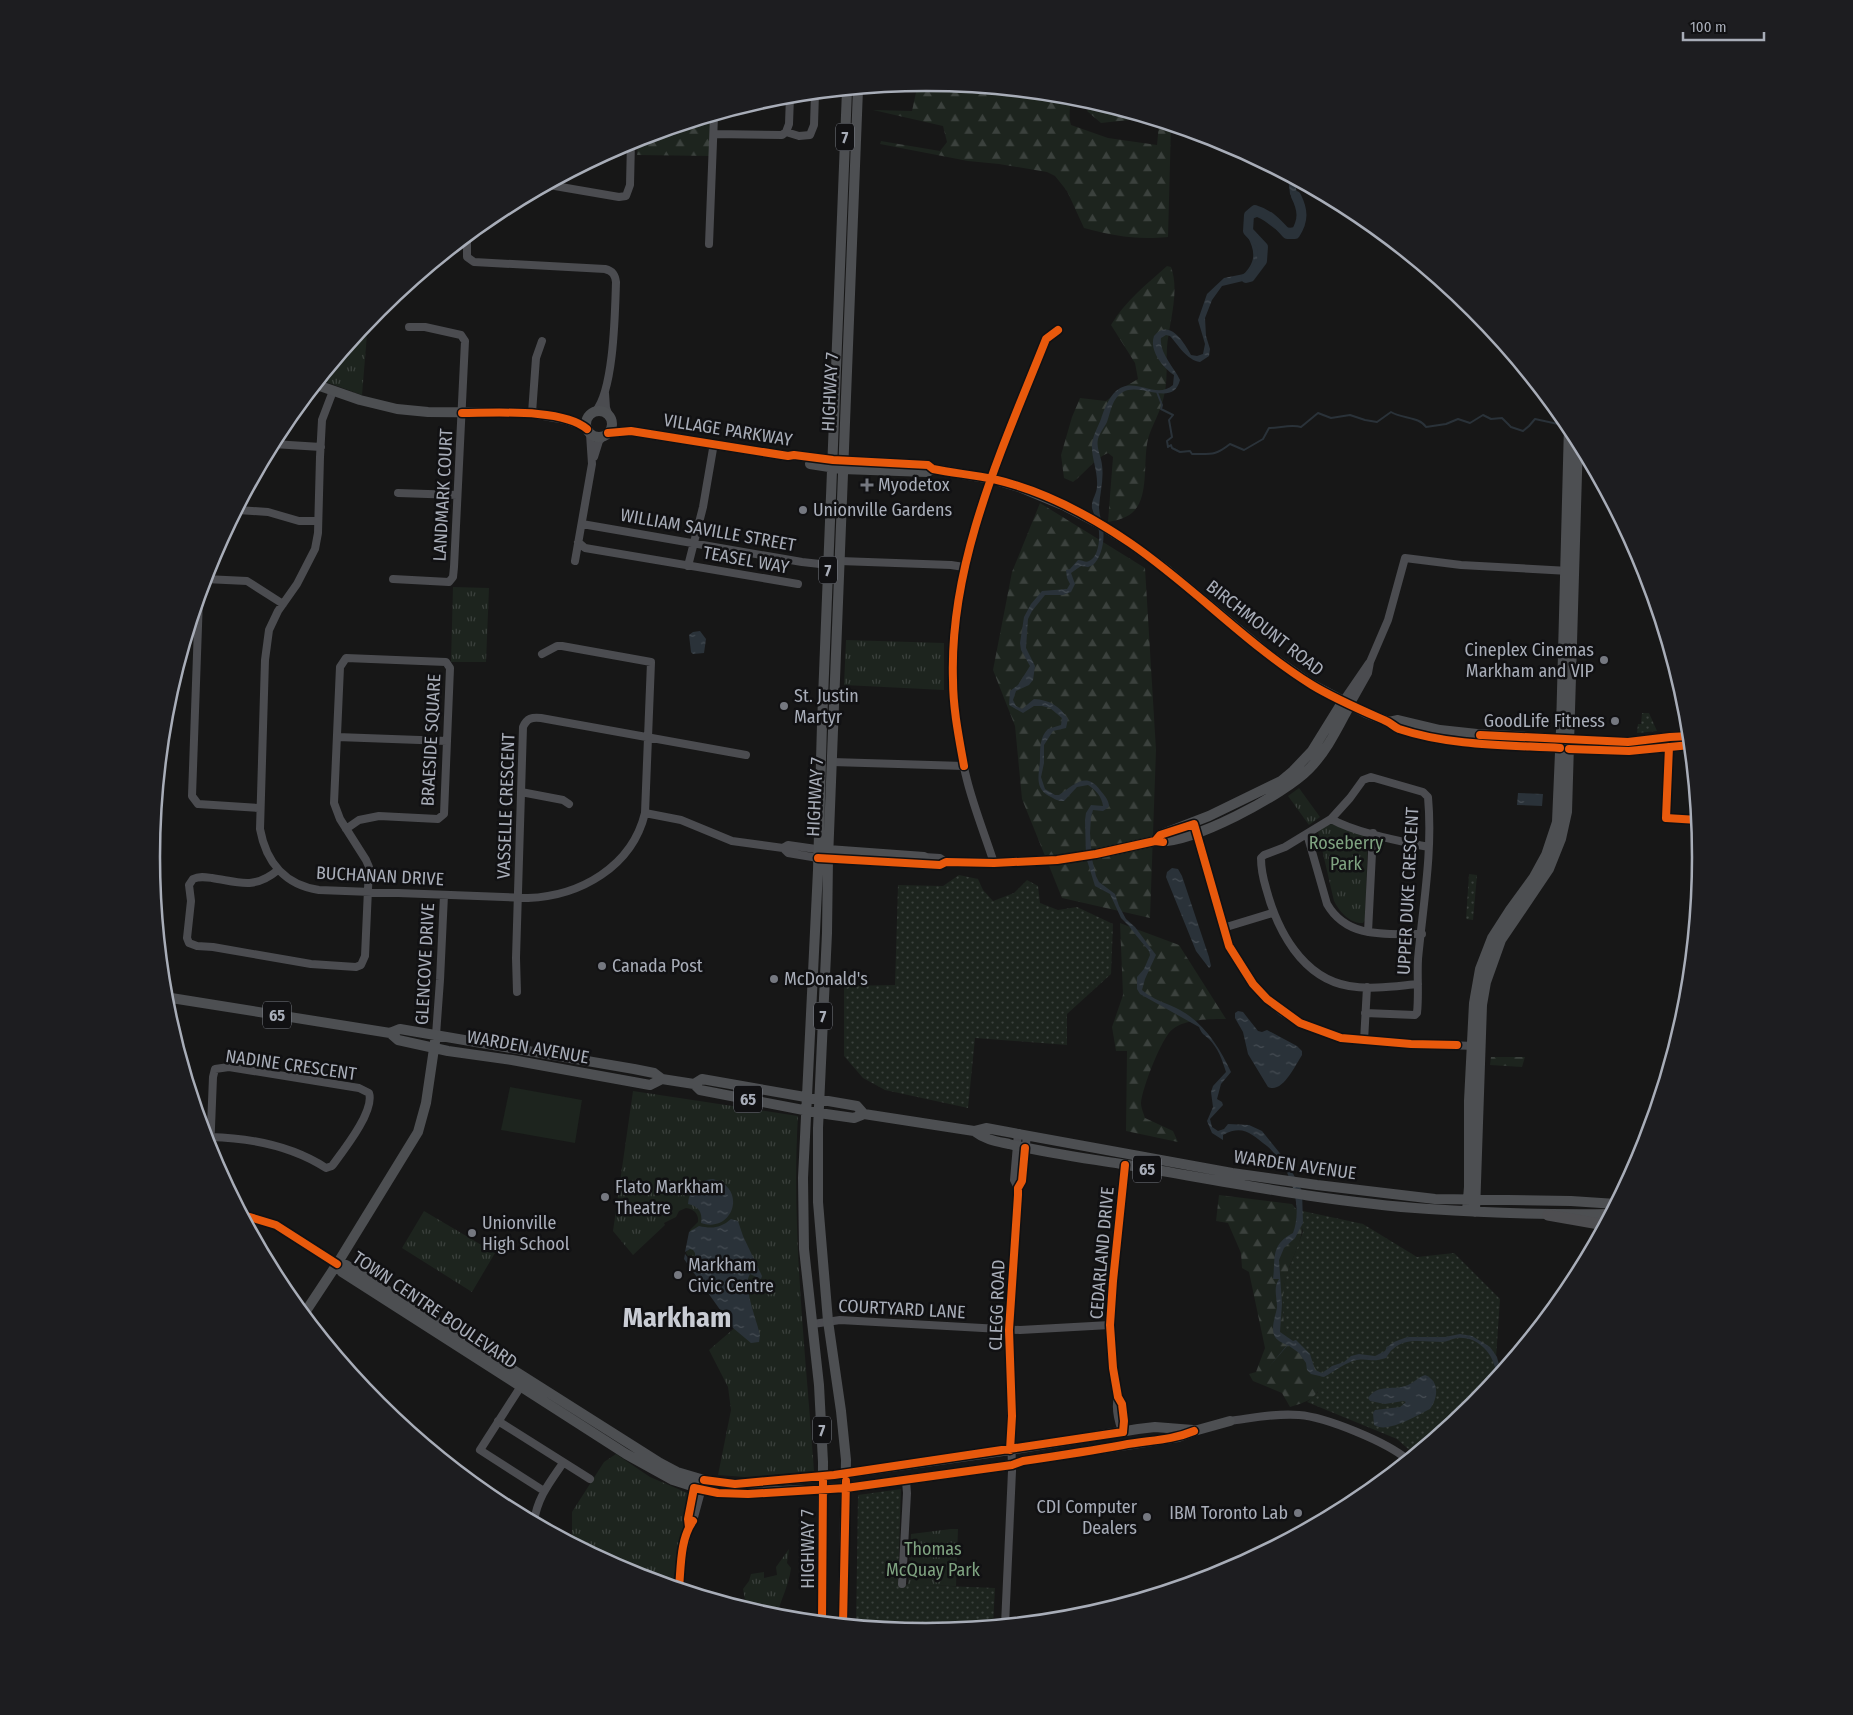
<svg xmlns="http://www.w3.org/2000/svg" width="1853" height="1715" font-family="'Fira Sans Condensed',sans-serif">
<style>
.grass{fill:url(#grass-dots)}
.forest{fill:url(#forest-firs)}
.park{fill:url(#park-tufts)}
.pitch{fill:#1d241e}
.water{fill:url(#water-ripples)}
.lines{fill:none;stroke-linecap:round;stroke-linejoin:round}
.stream{stroke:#2a3239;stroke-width:2}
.river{stroke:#2a3239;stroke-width:10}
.minor{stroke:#4b4c50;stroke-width:8}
.major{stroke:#4d4f52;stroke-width:10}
.highway{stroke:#4e4e51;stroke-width:11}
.cycleway-casing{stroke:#111113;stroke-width:11}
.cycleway{stroke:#e8590c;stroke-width:8}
.poi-dot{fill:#757880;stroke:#111113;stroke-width:2}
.labels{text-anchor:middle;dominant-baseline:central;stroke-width:5;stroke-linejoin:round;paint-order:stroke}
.shield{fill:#111113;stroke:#7b7e86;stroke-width:1}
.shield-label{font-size:16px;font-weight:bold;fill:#a8adb8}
.street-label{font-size:18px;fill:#a8adb8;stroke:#111113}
.poi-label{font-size:18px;fill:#a8adb8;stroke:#111113;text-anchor:start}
.park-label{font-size:18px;fill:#7fa381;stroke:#111113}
.town-label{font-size:28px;font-weight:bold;fill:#c9ccd4;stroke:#111113}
.rim{fill:none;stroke:#a8adb8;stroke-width:2.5}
</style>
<defs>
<pattern id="grass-dots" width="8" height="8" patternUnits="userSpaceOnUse" patternTransform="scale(1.25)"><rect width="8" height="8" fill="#1d241e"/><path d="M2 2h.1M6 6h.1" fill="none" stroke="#3b413d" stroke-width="1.8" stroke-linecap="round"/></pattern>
<pattern id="forest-firs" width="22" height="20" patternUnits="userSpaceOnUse" patternTransform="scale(1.25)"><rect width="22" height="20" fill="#1d241e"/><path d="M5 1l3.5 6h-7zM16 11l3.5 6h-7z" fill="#3b413d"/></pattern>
<pattern id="park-tufts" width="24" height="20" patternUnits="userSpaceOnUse" patternTransform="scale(1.25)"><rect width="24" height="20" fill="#1d241e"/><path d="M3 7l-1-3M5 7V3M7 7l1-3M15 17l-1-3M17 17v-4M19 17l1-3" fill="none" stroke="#3b413d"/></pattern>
<pattern id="water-ripples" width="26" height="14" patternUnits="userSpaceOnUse" patternTransform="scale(1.25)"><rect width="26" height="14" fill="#2a3239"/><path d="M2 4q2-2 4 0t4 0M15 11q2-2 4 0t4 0" fill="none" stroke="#464d54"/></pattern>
</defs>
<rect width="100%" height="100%" fill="#171717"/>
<path class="grass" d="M1642,713H1649L1657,731L1637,733L1638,724H1641Z
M1469,874L1477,875L1473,920L1466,919Z
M959,875L978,879L983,890L993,901L1014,893L1027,880L1038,886L1040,903L1058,910L1077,907L1113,924L1111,974L1067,1014V1045L975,1038L968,1108L885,1090L863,1078L844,1056V986L895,985L898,885L943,886Z
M1298,1210L1363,1224L1417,1257L1454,1253L1500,1299L1496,1358L1504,1370L1474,1406L1415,1455L1397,1439L1307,1402L1318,1392L1287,1335L1284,1326L1282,1296L1286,1276L1303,1232Z
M901,1489L898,1584L995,1588L993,1626L926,1632L856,1626L858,1495Z"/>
<path class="forest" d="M918,83H927L1070,97C1071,107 1068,115 1071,125L1108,138L1157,145L1159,124L1138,119L1101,123L1087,111L1094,102L1171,126L1168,237C1135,240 1115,236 1084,228L1067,191L1055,176L1047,172L999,164L968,161L880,144L881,141L940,151L947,142L943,126L873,110L912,111Z
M697,121L713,122L711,156L637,155L638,139Z
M1167,266L1171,267C1180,291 1169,323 1167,347C1166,364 1168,380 1164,396C1161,411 1152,425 1148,439C1143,459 1149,494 1135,510C1128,518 1118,520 1108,522L1113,457L1108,453C1094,459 1085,473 1073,482L1064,478L1061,455L1072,417L1080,398L1106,401L1121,389L1138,379L1135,363L1111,325C1124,302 1148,283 1167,266Z
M1040,503L1145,568L1156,750L1150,918L1062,898L1022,799L1015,726L993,670L1012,572Z
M1120,923L1179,945L1226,1019C1211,1019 1185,1019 1173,1029C1162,1036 1142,1089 1141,1103C1141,1108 1144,1114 1145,1118L1173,1131L1178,1142L1126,1131L1127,1051H1116L1112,1027L1123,995Z
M1491,1057H1525L1522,1067L1490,1065Z
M1219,1195L1292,1204C1315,1228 1292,1252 1286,1278C1282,1293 1282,1308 1284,1324C1286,1346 1328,1364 1320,1387C1315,1400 1303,1403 1290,1407L1282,1393L1253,1381L1249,1374L1256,1372L1265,1348L1249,1272L1242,1268L1241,1253L1228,1223L1216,1221Z"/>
<path class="park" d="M368,322L362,395L326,382L327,372Z
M453,587L489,588L486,662H451Z
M846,640L944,643V690L844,685Z
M1299,788L1320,817L1309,825L1288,796Z
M1332,824L1368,836L1365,920L1363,923C1350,924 1339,911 1334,901L1318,832L1326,826Z
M633,1091L798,1116C791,1232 806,1354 814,1471L745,1477L718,1475L731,1410L728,1387L709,1350L738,1325L686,1253L690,1230L698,1222C699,1214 694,1209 686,1208L679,1211L676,1217L664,1223L665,1225L633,1255L613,1231Z
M424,1211L495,1253L472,1292L402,1248Z
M616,1454L650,1477L690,1494L672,1586L630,1573L572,1542V1512L604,1462Z
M951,1529H958L956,1586L908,1585L911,1534Z
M789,1549L787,1563L791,1568C789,1585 781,1599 777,1615L778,1618L762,1614V1612L749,1610L746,1605L743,1589L749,1581L751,1574L764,1572V1578L777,1575L776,1567Z"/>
<path class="pitch" d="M510,1087L582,1100L575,1143L501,1130Z"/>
<path class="water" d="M1288,176L1294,180L1304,222L1298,232C1282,241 1271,222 1257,217L1252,219L1250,227L1259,250L1258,265L1249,278L1243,281L1222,286L1212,300L1205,318L1206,336L1210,349L1209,356L1200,362C1187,360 1178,345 1170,336L1166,335L1161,338C1159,353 1174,367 1180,380C1173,408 1141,382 1123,392C1112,398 1111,411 1107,422C1104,428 1100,432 1098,439C1096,448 1101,456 1102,465C1104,479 1100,493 1099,507C1099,515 1102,522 1103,529C1105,541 1101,558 1093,565L1088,567L1081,566L1071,573L1075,584L1071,592L1063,595H1045L1032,611L1028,619L1026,648L1035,666L1033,680L1029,685L1016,691L1013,700L1016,706L1022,709L1034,699C1049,700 1060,706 1068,719L1066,728L1053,731L1044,745V763L1041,777L1045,789L1055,795H1059C1074,785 1086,771 1100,790C1105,796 1109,800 1109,807L1103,811L1093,810L1091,817L1090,833L1092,859L1096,876L1099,882L1115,894L1119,906L1126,919L1135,927L1156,955L1145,979L1142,990C1153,1000 1167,1003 1180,1010C1204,1023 1220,1048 1231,1072L1221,1084L1217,1099L1222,1102L1223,1105L1210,1119L1212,1127L1218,1131L1224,1129L1228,1124L1249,1125L1262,1131L1287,1162L1302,1191L1303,1223L1295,1238L1284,1248L1279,1260L1282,1303L1280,1332L1293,1341L1296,1340L1310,1354L1315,1370L1322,1373L1332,1366L1344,1362L1351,1356L1359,1354L1375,1356L1385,1351L1387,1347L1394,1342L1407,1337H1445L1460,1334L1472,1336L1490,1347L1497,1357L1501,1373L1488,1390V1384L1496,1373C1494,1353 1477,1336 1457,1338C1451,1339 1447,1342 1442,1342C1425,1342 1406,1337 1393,1349C1390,1351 1388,1355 1386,1358C1371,1363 1370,1358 1357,1360C1348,1361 1333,1372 1324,1377L1311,1374L1307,1370L1306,1363L1299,1353L1288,1345L1269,1367L1287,1345C1282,1343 1276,1340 1274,1335C1271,1326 1276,1315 1277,1307C1277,1297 1273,1288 1279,1279H1273C1276,1258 1270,1245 1293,1233C1304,1204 1289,1165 1267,1146C1251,1134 1243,1124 1223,1135V1140L1212,1133L1207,1121L1213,1107L1211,1092L1213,1086L1226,1072C1222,1059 1218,1048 1209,1039C1204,1034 1202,1035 1199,1027L1140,994L1137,989V977L1144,969L1150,955L1149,951L1135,934L1129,926L1121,918L1110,894L1095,886L1086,857L1085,820L1086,813L1091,805L1103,806C1102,797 1096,790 1088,785L1077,787L1064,801C1057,801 1055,799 1049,796C1033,787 1040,773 1040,758C1040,747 1040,737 1048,729L1061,725L1062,718L1050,708L1042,706H1034L1023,713L1009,705L1010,691L1018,685L1030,666L1021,650L1020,643L1024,617L1031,604L1042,591L1067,589L1070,584L1067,578L1066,570L1070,569L1078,560C1082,560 1086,563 1089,561C1100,557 1101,532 1097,522C1096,517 1093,513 1092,508C1091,500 1097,494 1097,486C1098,471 1091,457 1092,444C1093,435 1098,427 1101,419C1121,356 1150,405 1173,385L1174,375C1162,367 1149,350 1154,336C1169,318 1184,342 1191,355L1197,356L1203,354L1205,344L1198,320L1207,294L1224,278L1244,274C1270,247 1231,233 1250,212C1272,208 1284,238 1298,224L1297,207L1290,194Z
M700,631L706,639L704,653L693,654L691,652L689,635L693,632Z
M1518,793L1543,794L1542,806L1517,805Z
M1172,868L1178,869L1182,876L1209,957L1211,966L1209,968L1196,951L1166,877L1167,872Z
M1238,1011L1243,1012L1258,1031L1262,1032L1267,1030L1297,1046L1302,1051V1055C1295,1066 1282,1094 1268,1087L1248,1054L1243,1032L1235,1018V1013Z
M713,1179C748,1188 733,1234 701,1223C703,1212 698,1206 688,1204C689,1189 698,1180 713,1179Z
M731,1219L738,1221L743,1236L762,1276L761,1279L750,1274C742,1285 757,1321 760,1335L759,1342L751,1343L733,1328L684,1259L685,1254L688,1258L692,1259L695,1257V1253L693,1250L690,1249L685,1252L689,1232L699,1226C712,1229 721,1228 731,1219Z
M1425,1375C1440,1381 1438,1398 1430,1409C1417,1415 1388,1434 1374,1425L1373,1413L1375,1410L1400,1407L1406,1402L1403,1401L1385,1404L1370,1401L1368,1398C1378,1383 1394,1391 1408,1385C1415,1382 1418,1377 1425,1375Z"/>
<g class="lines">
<path class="stream" d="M1157,392L1162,405L1161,409L1173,415L1169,420L1172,437L1167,441L1168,447L1171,445L1172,448L1180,452L1190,451L1192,454C1211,454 1215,456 1230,444L1244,450L1263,439L1269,428C1280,428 1291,424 1301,427L1318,413L1331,418L1350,415L1365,420L1377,422L1391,412C1403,419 1420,417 1426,427L1446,424L1458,419L1470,423L1483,415L1491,419L1502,418L1511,427L1523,431L1529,426L1535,419L1558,424"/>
<path class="river" d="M1246,278L1250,277L1262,261L1263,247L1248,231L1249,215L1255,210C1269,214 1277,223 1287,234H1295C1304,220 1303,210 1296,196"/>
<path class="minor" d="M786,132L799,136L810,135L814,125L815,93
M714,134L782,135L786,132L789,124L790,96
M549,185L619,197L626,196L630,185L631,141
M467,237V257L474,262L605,269C613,271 615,275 616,282C615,312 614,391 595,412
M709,244L714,116
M333,391L322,420L320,457L318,533L315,549L297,584L278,611L269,630L265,660L260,829C266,862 285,885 319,890L528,898C580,896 632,867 645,813L651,662L562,646H557L542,654
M605,393L606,408L609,416
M532,413L536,358L542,341
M273,444L321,447
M594,457L599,441L605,435
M398,493L457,495
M238,510L268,512L299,521H318
M582,524L802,562L829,565
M578,542L585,548L798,584
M575,561L592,464L590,434
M840,561L951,565L964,567
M688,566L703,507L714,443
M205,579L247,581L283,604
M393,579L449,582L453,577L454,567L465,341L461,335L425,327H409
M199,598L192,796L198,804L259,808
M1343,701L1369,663
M1350,705L1368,673L1370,662L1388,620L1405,558L1461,565L1569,571
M337,737L447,741
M832,762L964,766
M521,792L563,800L569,804
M645,813L681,820L732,841L783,848L788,845L823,850
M1666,818L1677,819
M1331,819C1356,833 1400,841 1428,847
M1195,828L1229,946L1253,984L1267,999L1282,1012L1300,1023L1341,1038L1411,1044L1476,1046
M1307,834L1327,904C1347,939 1386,934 1422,934
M783,848L788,853L818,858
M924,857L940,858L946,862
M994,863C985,835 974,808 967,780C959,749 955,715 953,683C945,570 1005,443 1046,339L1058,330
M278,870C254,890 239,882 212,878C205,877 199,876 193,879L189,885L191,901L187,938L189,943L197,946L213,947L311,964L356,967L361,965L365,956L369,867L366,860L340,819L334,803L340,667L346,658L446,662L450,668L444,814L438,819L379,816L359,820L346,829
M1223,928L1272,913
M1368,932L1373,833
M517,992L516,958L523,727C527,718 532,717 541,718L746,755
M1365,1013L1415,1015L1417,1013C1419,995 1417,977 1418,959C1423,905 1433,851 1428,797L1423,792L1371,777L1363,780L1350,798L1331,819L1285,847L1264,855L1261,858C1261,869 1263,878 1266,888C1277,930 1302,978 1349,986C1371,990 1396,986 1418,984
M436,1035L440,980L444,895
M1364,1041L1367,987
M1018,1133L1014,1180L1018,1188
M210,1152L213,1077L215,1069L229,1067L359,1088L369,1093C375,1111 343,1151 332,1166L326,1168C292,1146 251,1138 210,1137
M243,1215L276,1225L337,1264
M813,1324L840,1320L1020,1330L1110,1325
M523,1383L480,1450L544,1491
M1118,1397C1115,1408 1118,1420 1122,1431
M498,1421L590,1479
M1230,1421C1253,1418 1276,1413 1299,1415C1326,1417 1387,1442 1408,1460
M1123,1432L1124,1421L1122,1404L1118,1397L1113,1368L1110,1325L1113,1281L1125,1165
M534,1522C537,1498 550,1482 563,1463
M689,1527L688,1519L695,1482
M902,1584L907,1493L906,1481
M679,1588L683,1552L689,1527L693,1521L703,1484
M706,1596V1595
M1005,1625L1012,1471L1009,1330L1018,1195V1188L1022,1181L1027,1135"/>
<path class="major" d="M317,385L360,400L397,409L428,412L532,413L566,419L580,424L587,429
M586 424a13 13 0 1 1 26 0a13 13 0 1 1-26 0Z
M608,433L631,431L788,456L794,455L833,460L928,465L933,469L992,479L1019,487L1065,506L1098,523L1130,543L1167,570L1268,654L1311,684L1366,713L1389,722L1397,728L1439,739L1569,749L1629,751L1690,745
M810,464L842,469L927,472L933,469
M1389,722L1398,720L1440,730L1477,734L1579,740L1628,742L1670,737L1690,736
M1155,841L1160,835L1209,816L1281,781L1293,771L1312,751L1343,701
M828,850L924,857
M821,858L940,865L946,862L994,863L1057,860L1096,854L1155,841C1189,846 1285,794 1309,769C1327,751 1338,727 1350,705
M165,997L390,1033L398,1040L448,1051L512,1060L650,1085L662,1079L694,1084L702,1079L857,1106L864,1114
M390,1033L400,1029L634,1069L654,1073L662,1079
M694,1084L700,1090L819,1113L854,1118L864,1114L974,1131L986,1128L1232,1173L1317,1185L1435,1199L1571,1201L1616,1204
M974,1131C986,1140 995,1141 1009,1144C1046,1153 1084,1158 1121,1164C1223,1181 1325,1202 1429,1209C1489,1213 1550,1215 1611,1214
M1467,1211L1469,1187V1101L1474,1003L1480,969L1492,938L1510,910L1534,877L1546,855L1557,822L1561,729L1569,425
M1475,1212L1482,1005L1486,982L1501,940L1549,869L1561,839L1567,812L1578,440
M337,1264L342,1272L626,1454L673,1480L701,1489L733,1493L846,1488L1012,1465L1023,1461L1178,1437L1194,1431L1230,1421
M337,1264L346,1265L412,1306L660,1463L677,1472L704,1480L735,1484L751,1483L834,1475L1010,1450L1138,1429L1155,1427L1193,1430
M304,1314L337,1264L418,1132L426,1103L436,1035
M822,1622L823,1462L819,1385L804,1249L803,1178L818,870L822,724L847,90
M843,1624L846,1460L841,1411L828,1321L818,1202V1128L827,933L828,859L858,89"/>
<path class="highway" d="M1548,1215L1605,1225"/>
<defs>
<path id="cycleway" d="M462,413C494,413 563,408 587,429
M608,433L631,431L788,456L794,455L833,460L928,465L933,469C953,473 974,475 993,479C1041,490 1089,515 1130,543C1193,586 1246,644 1312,685C1335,699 1361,710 1386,721C1391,723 1394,727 1399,729C1450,746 1507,745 1560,748
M1480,735L1628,742L1670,737L1690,736
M1669,747L1666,818L1698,820
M1569,749L1629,751L1690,745
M964,766C959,738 953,709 953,680C949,562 1003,447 1046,339L1058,330
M1155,841L1160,835L1194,824L1229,946L1253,984L1267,999L1300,1023L1341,1038L1411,1044L1457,1045
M818,858L940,865L946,862L994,863L1057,860L1096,854L1155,841L1163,842
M243,1215L276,1225L337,1264
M1123,1432L1124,1421L1122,1404L1118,1397L1113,1368L1110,1325L1113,1281L1125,1165
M1010,1450L1012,1416L1009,1330L1018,1195V1188L1022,1181L1025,1148
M704,1480L735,1484L834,1475L1123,1432
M689,1527L688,1519L694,1488L718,1493L748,1494L846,1488L1012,1465L1023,1461C1057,1456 1090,1451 1123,1445C1148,1440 1170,1441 1194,1431
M679,1588C681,1567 680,1539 693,1521
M822,1622L823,1481
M843,1624L846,1481"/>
</defs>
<use href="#cycleway" class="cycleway-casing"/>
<use href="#cycleway" class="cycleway"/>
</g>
<g class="poi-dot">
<path d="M864.5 477.5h5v5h5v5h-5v5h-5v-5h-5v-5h5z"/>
<circle cx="803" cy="510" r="5"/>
<circle cx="1604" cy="660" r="5"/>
<circle cx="784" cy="706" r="5"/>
<circle cx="1615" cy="721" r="5"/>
<circle cx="602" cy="966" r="5"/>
<circle cx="774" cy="979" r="5"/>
<circle cx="605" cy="1197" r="5"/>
<circle cx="472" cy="1233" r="5"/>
<circle cx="678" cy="1275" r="5"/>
<circle cx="1298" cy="1513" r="5"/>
<circle cx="1147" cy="1517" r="5"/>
</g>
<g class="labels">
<g class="shield">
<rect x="836" y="123.5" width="18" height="27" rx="4"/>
<rect x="819" y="556.5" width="18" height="27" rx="4"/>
<rect x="263" y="1001.5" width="28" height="27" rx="4"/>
<rect x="814" y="1002.5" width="18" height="27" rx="4"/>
<rect x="734" y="1085.5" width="28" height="27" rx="4"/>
<rect x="1133" y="1155.5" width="28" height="27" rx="4"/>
<rect x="813" y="1416.5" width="18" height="27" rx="4"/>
</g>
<g class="shield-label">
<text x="845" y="137">7</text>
<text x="828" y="570">7</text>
<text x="277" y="1015">65</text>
<text x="823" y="1016">7</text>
<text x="748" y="1099">65</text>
<text x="1147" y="1169">65</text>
<text x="822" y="1430">7</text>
</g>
<g class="street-label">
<text transform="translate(830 392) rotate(-87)">HIGHWAY 7</text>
<text transform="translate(728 430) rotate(9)">VILLAGE PARKWAY</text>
<text transform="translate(443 495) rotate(-87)">LANDMARK COURT</text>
<text transform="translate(708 530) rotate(10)">WILLIAM SAVILLE STREET</text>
<text transform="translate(746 560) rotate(10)">TEASEL WAY</text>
<text transform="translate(1265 628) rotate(38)">BIRCHMOUNT ROAD</text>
<text transform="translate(431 740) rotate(-87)">BRAESIDE SQUARE</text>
<text transform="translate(815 797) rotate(-87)">HIGHWAY 7</text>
<text transform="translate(506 806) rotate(-88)">VASSELLE CRESCENT</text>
<text transform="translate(380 876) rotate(3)">BUCHANAN DRIVE</text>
<text transform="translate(1408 891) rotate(-87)">UPPER DUKE CRESCENT</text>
<text transform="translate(425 964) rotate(-87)">GLENCOVE DRIVE</text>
<text transform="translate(528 1047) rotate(10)">WARDEN AVENUE</text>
<text transform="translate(291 1065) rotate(8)">NADINE CRESCENT</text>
<text transform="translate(1295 1165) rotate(8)">WARDEN AVENUE</text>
<text transform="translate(1102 1253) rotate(-85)">CEDARLAND DRIVE</text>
<text transform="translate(997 1305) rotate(-88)">CLEGG ROAD</text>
<text transform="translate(902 1309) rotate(3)">COURTYARD LANE</text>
<text transform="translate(435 1310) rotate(34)">TOWN CENTRE BOULEVARD</text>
<text transform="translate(808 1549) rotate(-90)">HIGHWAY 7</text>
</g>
<g class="poi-label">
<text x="878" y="485">Myodetox</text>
<text x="813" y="510">Unionville Gardens</text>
<text x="1594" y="650" text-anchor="end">Cineplex Cinemas<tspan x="1594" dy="21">Markham and VIP</tspan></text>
<text x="794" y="696">St. Justin<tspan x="794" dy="21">Martyr</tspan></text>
<text x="1605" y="721" text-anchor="end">GoodLife Fitness</text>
<text x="612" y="966">Canada Post</text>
<text x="784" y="979">McDonald's</text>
<text x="615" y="1187">Flato Markham<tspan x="615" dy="21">Theatre</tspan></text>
<text x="482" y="1223">Unionville<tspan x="482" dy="21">High School</tspan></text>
<text x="688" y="1265">Markham<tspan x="688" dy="21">Civic Centre</tspan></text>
<text x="1137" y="1507" text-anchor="end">CDI Computer<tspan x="1137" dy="21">Dealers</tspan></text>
<text x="1288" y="1513" text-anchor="end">IBM Toronto Lab</text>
</g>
<g class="park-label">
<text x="1346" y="843">Roseberry<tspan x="1346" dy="21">Park</tspan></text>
<text x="933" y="1549">Thomas<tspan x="933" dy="21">McQuay Park</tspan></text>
</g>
<g class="town-label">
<text x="677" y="1317">Markham</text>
</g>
</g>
<path d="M0 0H1853V1715H0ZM160 857a766 766 0 1 1 1532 0a766 766 0 1 1-1532 0Z" fill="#1d1d20" fill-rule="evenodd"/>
<path class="rim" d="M160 857a766 766 0 1 1 1532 0a766 766 0 1 1-1532 0Z"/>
<path d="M1683 32v8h81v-8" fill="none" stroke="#a8adb8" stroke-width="2.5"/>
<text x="1690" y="32" font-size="15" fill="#a8adb8" stroke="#111113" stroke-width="4" paint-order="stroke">100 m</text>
</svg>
